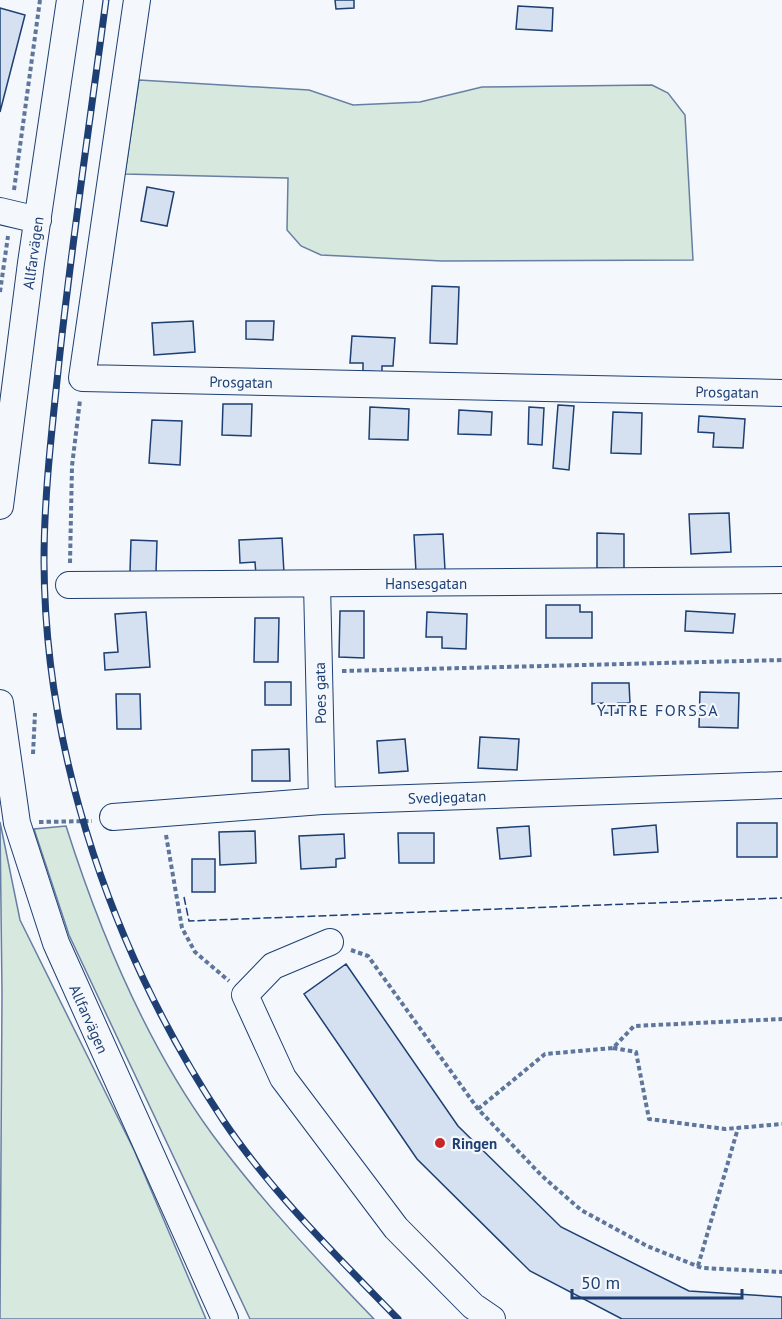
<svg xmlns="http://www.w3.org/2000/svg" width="782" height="1319" font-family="'PT Sans',sans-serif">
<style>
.green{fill:#d7e8df;stroke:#687fa3;stroke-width:1.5}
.building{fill:#d5e0f0;stroke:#1d3f73;stroke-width:1.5}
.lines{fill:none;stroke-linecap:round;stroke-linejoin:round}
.minor-casing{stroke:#1d3f73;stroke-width:28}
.path{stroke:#5e769c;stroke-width:4;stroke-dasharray:4.5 3;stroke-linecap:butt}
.minor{stroke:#f4f7fb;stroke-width:26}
.rail-casing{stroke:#1d3f73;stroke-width:7}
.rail{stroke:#f4f7fb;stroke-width:4.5;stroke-dasharray:14;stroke-linecap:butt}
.fence{stroke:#1d3f73;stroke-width:1.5;stroke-dasharray:8 3;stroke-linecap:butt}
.poi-dot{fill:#c62828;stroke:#f4f7fb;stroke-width:2}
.labels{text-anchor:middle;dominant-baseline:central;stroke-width:4.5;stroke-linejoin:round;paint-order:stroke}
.street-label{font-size:15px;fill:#1d3f73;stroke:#f4f7fb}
.poi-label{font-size:15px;font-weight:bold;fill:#1d3f73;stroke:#f4f7fb;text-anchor:start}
.neighbourhood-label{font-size:16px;letter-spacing:1.5px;fill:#1d3f73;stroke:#f4f7fb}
</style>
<rect width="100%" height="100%" fill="#f4f7fb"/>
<path class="green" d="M139,80L309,90L353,105L420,102L482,87L652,85L668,93L685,115L693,260L442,261L321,255L301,246L287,230L288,178L125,174Z
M0,822L20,920L134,1150L206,1319H0L2,993Z
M66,826C100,933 145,1042 212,1134C261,1200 317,1260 374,1319H250L69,935L34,829Z"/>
<path class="building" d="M335,0H354V8L336,9Z
M518,6L553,8L552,31L516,29Z
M0,8L25,15L0,112Z
M147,187L174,192L167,226L141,221Z
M432,286L459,287L457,344L430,343Z
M193,321L195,352L154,355L152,323Z
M246,321H274L273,340L246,339Z
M352,336L395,338L393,366H382V372L363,371V363H350Z
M223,404H252L251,436L222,435Z
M558,405L574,406L569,470L553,468Z
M370,407L409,409L408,440L369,439Z
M529,407L544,408L542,445L528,444Z
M459,410L492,412L491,435L458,434Z
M613,412L642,413L641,454L611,453Z
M699,416L745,419L743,448L713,447L714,433L698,432Z
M152,420L182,421L180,465L149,463Z
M729,513L731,552L691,554L689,514Z
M597,533L624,534V569L597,568Z
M443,534L445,570L416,572L414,535Z
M282,538L284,573L256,575L255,562L240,563L239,540Z
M131,540L157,541L156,572H130Z
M546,605H580V612H592V638H546Z
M340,611H364V658L339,657Z
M686,611L735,614L733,633L685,631Z
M146,612L150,667L105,670L104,653L118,652L115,614Z
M427,612L467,614L466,649L442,648V637H426Z
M255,618H279L278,662H254Z
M265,682H291V705H265Z
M592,683H629L630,703H618V713H603V703L592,704Z
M700,692L739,693L738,728L699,727Z
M116,694H140L141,729H117Z
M480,737L519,739L517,770L478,768Z
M405,739L408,771L379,773L377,741Z
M289,749L290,781H252V750Z
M737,823H777V857H737Z
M656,825L658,852L614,855L612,829Z
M529,826L531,856L500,859L497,828Z
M255,831L256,863L220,865L219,832Z
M398,833H434V863H399Z
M344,834L345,858L336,859V867L301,869L299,836Z
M192,859H215V892H192Z
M346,964L458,1126L561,1227L689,1291L782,1297V1319H622L530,1271L417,1159L304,994Z"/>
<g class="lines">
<defs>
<path id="minor" d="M137,0L82,378L782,393
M0,211L38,220
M0,506L31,263L70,0
M317,584L322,801
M69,585L782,580
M0,703L17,823L56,943L225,1319
M113,817L322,801L782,785
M330,942L273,966L245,995L283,1078L396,1228L473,1306L492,1319"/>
</defs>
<use href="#minor" class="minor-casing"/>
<path class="path" d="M14,190L40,0
M0,292L8,236
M70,563L72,466L80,400
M342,671L782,660
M33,754L35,713
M39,822L92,821
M166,835L182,928L195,952L229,981
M351,950L368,956L478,1109L542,1176L581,1210L647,1246L702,1268L782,1272
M613,1048L636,1052L649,1119L725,1129L782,1124
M478,1109L545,1054L613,1048L634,1026L782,1019
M698,1266L738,1128"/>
<use href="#minor" class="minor"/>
<defs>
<path id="rail" d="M106,0C90,121 72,241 59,362C52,429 44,495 44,562C45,759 115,957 223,1120C272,1193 337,1256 398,1319"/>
</defs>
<use href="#rail" class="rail-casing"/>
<use href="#rail" class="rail"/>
<path class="fence" d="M184,897L189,921L782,898"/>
</g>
<circle class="poi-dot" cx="440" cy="1143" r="6"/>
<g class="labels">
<g class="street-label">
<text transform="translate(33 253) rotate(-82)">Allfarvägen</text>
<text transform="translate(241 382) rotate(1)">Prosgatan</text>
<text transform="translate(727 392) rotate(1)">Prosgatan</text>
<text x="426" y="583">Hansesgatan</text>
<text transform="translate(320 693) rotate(-91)">Poes gata</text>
<text transform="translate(447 797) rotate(-2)">Svedjegatan</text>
<text transform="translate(89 1019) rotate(66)">Allfarvägen</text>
</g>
<g class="poi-label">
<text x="452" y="1143">Ringen</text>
</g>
<g class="neighbourhood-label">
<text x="658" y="710">YTTRE FORSSA</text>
</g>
</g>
<path d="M572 1289v9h170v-9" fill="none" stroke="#1d3f73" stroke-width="3"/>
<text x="581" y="1289" font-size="18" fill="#1d3f73" stroke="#f4f7fb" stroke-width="4.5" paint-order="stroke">50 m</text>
</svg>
